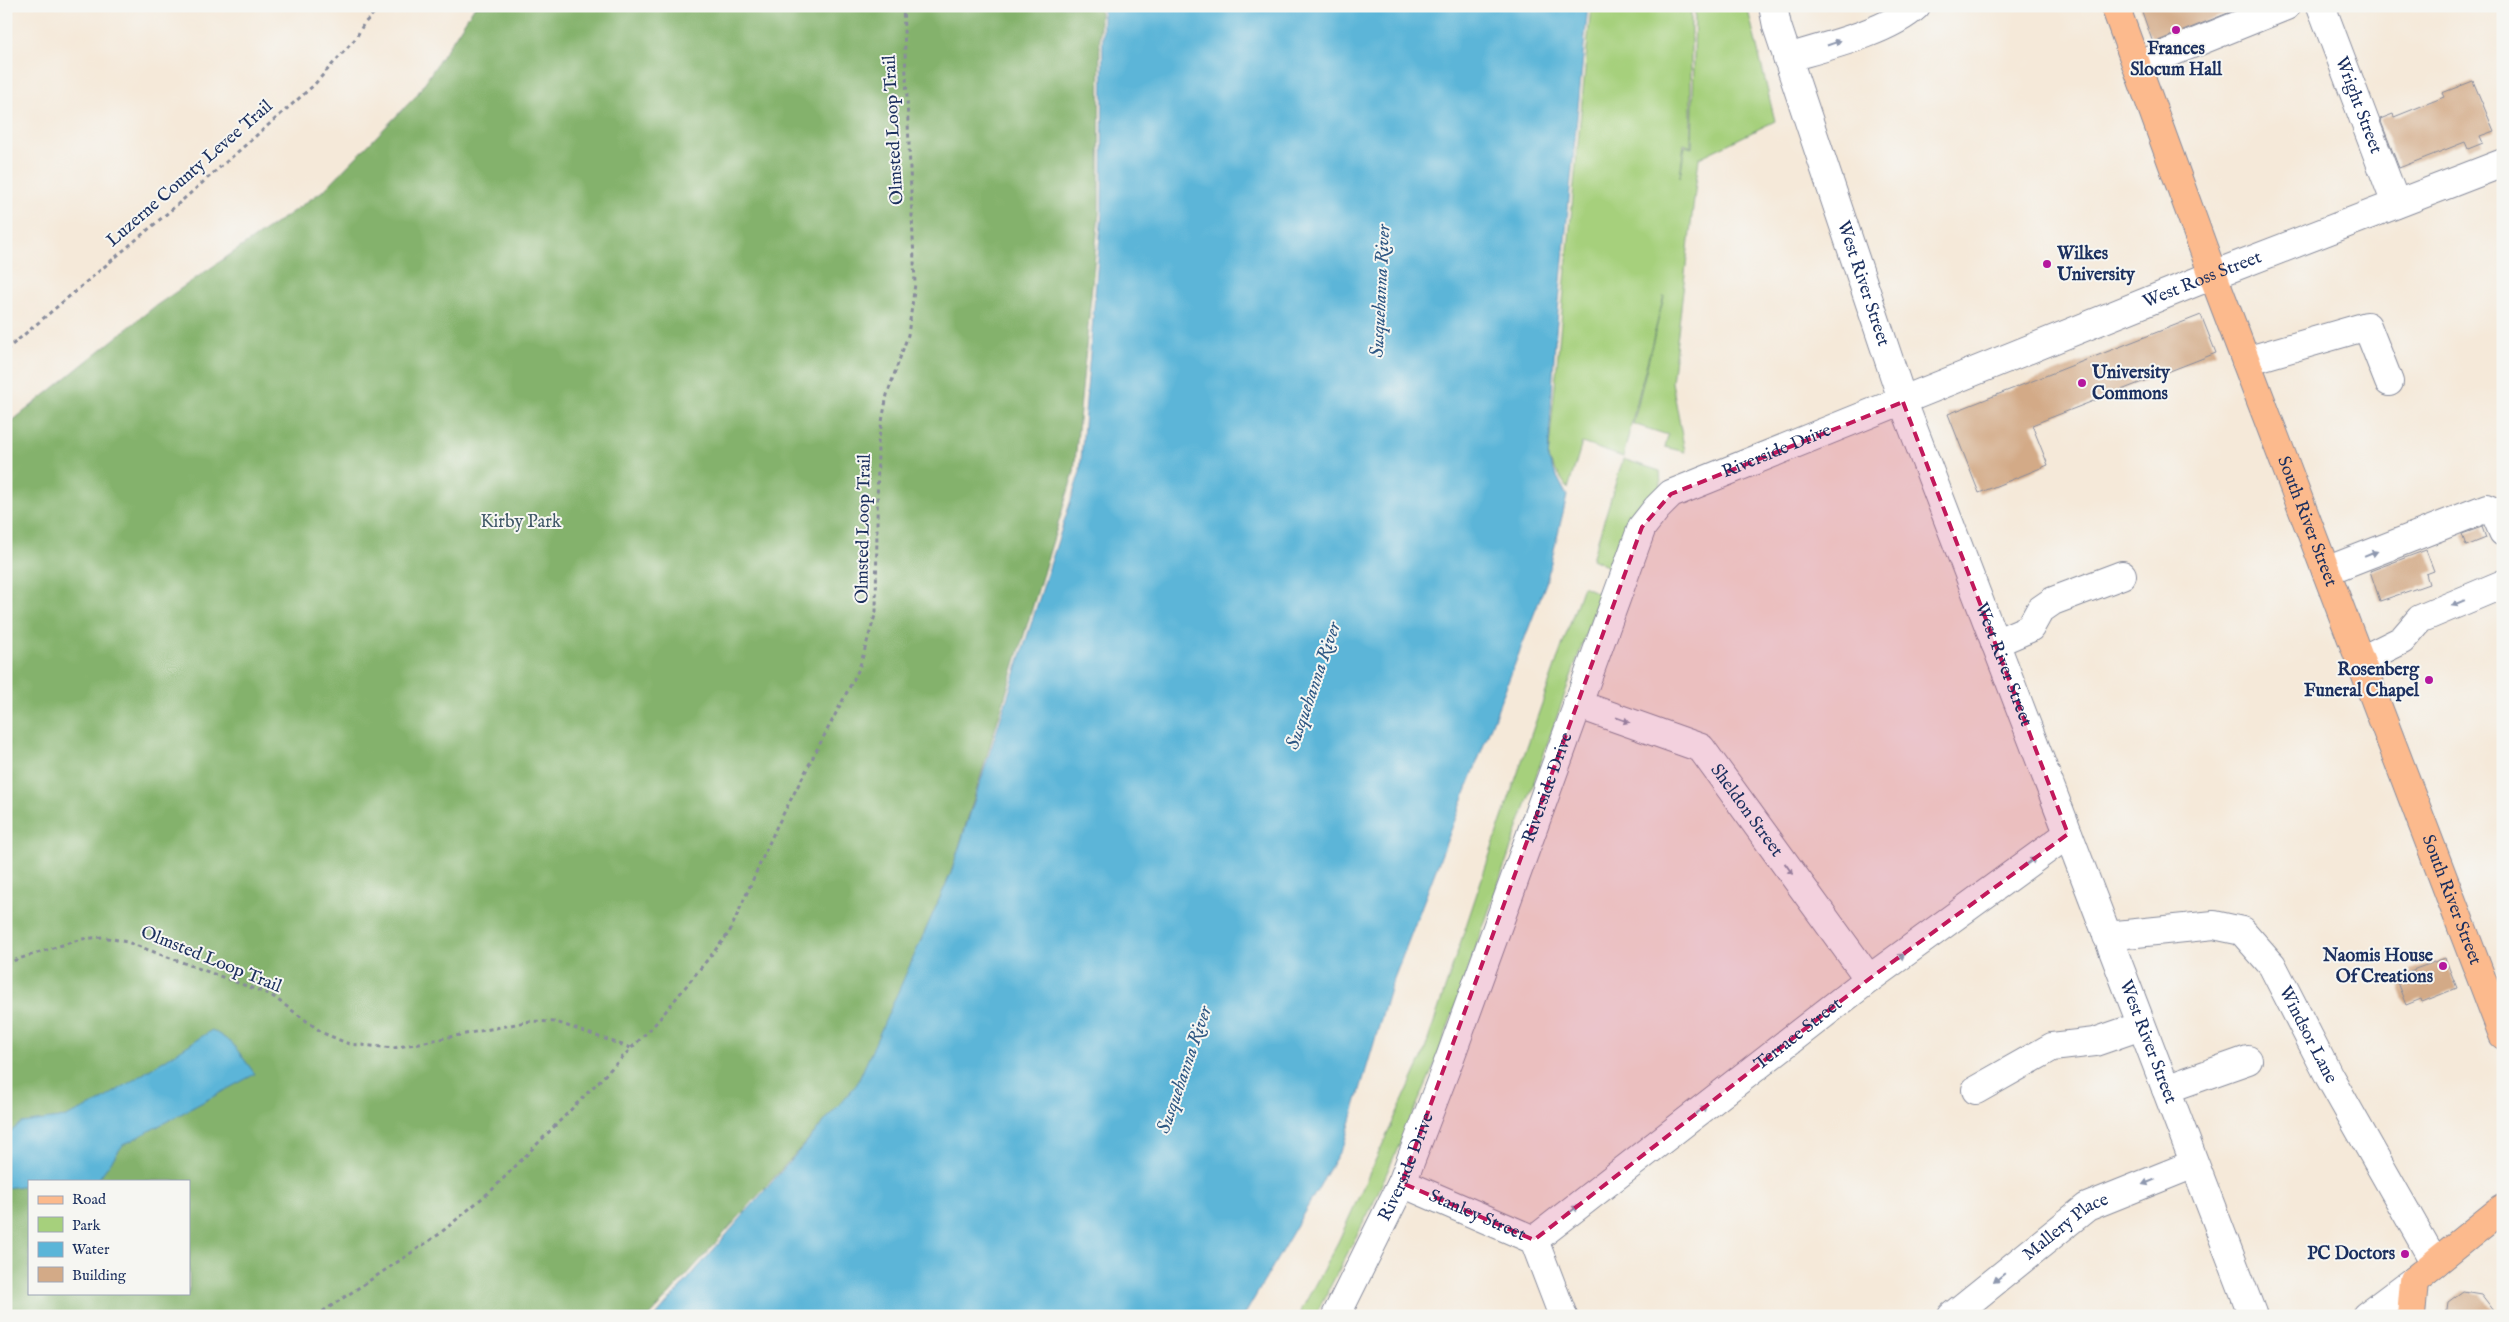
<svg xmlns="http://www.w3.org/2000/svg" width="2509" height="1322" font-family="'IM FELL English',serif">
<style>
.green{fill:#a6d07c;stroke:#60806d}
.forest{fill:#84b26c;stroke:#507065;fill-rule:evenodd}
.water{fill:#5bb5d8;stroke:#3b729b}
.building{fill:#d3aa87}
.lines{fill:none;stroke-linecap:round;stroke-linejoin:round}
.minor-casing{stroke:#888c9c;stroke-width:30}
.major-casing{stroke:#888c9c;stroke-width:30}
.path{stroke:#888c9c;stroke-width:3;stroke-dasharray:4 4;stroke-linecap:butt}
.minor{stroke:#fff;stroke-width:28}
.major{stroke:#fcba8d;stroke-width:28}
.oneway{fill:#8d97ae}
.marked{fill:#c2185b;fill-opacity:0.2;stroke:#c2185b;stroke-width:4;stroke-dasharray:10 6;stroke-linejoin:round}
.poi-dot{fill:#b5179e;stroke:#f6f6f2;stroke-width:2}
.labels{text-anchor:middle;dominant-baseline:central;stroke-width:4;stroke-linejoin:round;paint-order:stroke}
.poi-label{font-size:18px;font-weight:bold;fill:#1b2f5e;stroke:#f6f6f2;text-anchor:end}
.street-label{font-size:18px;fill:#1b2f5e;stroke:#f6f6f2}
.park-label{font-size:18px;fill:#3e5766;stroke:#f6f6f2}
.water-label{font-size:19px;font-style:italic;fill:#2e5783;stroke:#f6f6f2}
</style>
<rect width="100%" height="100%" fill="#f6f6f2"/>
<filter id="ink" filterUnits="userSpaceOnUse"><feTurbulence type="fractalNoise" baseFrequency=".02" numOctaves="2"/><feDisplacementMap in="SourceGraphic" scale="10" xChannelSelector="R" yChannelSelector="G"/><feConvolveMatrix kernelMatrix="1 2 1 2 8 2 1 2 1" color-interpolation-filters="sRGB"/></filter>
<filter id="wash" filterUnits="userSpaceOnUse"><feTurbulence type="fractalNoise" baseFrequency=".0096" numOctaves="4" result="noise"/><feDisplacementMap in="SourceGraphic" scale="20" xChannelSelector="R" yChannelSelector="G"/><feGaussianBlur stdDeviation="1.12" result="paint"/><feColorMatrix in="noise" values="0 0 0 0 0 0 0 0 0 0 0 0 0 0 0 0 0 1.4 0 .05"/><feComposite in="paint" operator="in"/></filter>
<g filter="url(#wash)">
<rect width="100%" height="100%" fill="#f5e9d9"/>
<path class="green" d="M1591,6H1691V147L1684,144L1680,177L1685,146L1692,148L1695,6H1747L1775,121L1699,158L1672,382L1685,452L1665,447L1668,435L1633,424L1664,296L1623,457L1582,443L1568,489L1548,459Z
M1623,459L1660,471L1661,487C1632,504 1618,537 1609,567L1592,559Z
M1583,586L1600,594L1435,1064L1373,1204L1315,1316H1298L1338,1242L1422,1058L1501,821Z"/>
<path class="forest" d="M475,6H1100L1099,213L1074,472L951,873L858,1084L650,1316H6V426L154,307L324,190L416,96ZM29,1181H189V1293H29Z"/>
<path class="water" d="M1103,6H1588L1555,342L1548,459L1567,496L1546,583L1390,989L1344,1144L1244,1316H656L857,1084L951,873L1080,472L1102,212Z
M212,1030L232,1043L255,1074L123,1145L97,1181H29V1185L6,1188V1135L22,1123L66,1117L99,1102Z"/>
<g id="blocks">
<path class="building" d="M2140,6H2243V7L2153,43Z
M2473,81L2494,131L2480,136L2483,143L2468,149L2465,142L2399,168L2380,119L2393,114L2394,117L2444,97L2442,93Z
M2201,315L2216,353L2032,425L2048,465L1979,493L1948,414Z
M2482,527L2486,538L2466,546L2462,534Z
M2426,550L2434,571L2426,574L2429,584L2380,601L2370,571Z
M2445,958L2457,988L2422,1002L2421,999L2406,1005L2396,980L2411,974L2410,971Z
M2463,1291L2481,1294L2498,1316H2446L2448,1302Z"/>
</g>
</g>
<g filter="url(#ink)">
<use href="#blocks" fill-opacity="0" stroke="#888c9c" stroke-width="1"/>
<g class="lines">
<defs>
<g id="minor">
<path id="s1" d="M1773,6L1777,26L1903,402L2253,1316"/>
<path id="s2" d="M2321,6L2396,204"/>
<path d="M1787,58C1824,47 1888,32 1916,6"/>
<path d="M2137,66L2286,6"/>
<path d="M2246,361L2367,326L2389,382"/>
<path d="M2326,571L2487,508L2494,511L2503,532"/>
<path d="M1995,643L2030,628L2040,610L2053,601L2122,575"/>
<path d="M2360,661L2402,640L2420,619L2503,584"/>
<path id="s3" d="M1577,704L1701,748L1869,979"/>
<path id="s4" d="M2107,936L2214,925L2242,931L2272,965L2329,1076L2435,1263"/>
<path d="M2166,1089L2248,1060"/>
<path d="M1976,1090L2052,1047L2095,1042L2141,1026"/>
<path id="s5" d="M1402,1183L1534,1240L1563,1316"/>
<path id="s6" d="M1534,1240L1869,979L2068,834"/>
<path id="s7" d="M1336,1316L1402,1183L1451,1055L1642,527L1657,508L1671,494L2213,275L2503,163"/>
<path id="s8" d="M1952,1316L2087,1207L2194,1164"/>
<path d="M2366,1316L2414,1280"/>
</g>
<g id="major">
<path id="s9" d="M2115,6L2213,275L2503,1035"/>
<path d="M2411,1316L2414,1280L2503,1208"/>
</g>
</defs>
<use href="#minor" class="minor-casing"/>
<use href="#major" class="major-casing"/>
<path class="path" d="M6,350L170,211L313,86L356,38L363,25L380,6
M6,963L81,939L103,937L127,942L271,995L323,1033L349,1044L394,1048L531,1021L556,1022L631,1048
M316,1316L438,1235L493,1189L657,1022L729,933L776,828L859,669L876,612L878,443L887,395L908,335L915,284L903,6"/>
<use href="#minor" class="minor"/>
<use href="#major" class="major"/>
</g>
<defs><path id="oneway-solid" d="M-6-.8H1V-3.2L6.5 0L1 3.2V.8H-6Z" transform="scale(1.25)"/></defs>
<g class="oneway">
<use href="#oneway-solid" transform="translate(1834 43) rotate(-19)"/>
<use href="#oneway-solid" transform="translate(2371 554) rotate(-22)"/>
<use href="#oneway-solid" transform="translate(2458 603) rotate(157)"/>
<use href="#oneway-solid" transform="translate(1623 720) rotate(20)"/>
<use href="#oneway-solid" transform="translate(2030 862) rotate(-36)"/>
<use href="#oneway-solid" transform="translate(1789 869) rotate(54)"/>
<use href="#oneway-solid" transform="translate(1899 958) rotate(-36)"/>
<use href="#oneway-solid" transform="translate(1701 1110) rotate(-38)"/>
<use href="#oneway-solid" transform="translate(2149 1182) rotate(158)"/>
<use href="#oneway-solid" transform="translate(1573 1210) rotate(-38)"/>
<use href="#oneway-solid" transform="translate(1999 1278) rotate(141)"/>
</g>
</g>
<path class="marked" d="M1903,402L2068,834L1869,979L1534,1240L1402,1183L1642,527L1671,494Z"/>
<g class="poi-dot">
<circle cx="2176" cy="30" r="5"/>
<circle cx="2047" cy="264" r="5"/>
<circle cx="2082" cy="383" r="5"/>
<circle cx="2429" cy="680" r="5"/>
<circle cx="2443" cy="966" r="5"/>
<circle cx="2405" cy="1254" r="5"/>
</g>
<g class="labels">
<g class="poi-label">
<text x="2176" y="49" text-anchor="middle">Frances<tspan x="2176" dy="21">Slocum Hall</tspan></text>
<text x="2057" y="254" text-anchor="start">Wilkes<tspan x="2057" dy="21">University</tspan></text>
<text x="2092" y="373" text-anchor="start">University<tspan x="2092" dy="21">Commons</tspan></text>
<text x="2419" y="670">Rosenberg<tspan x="2419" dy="21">Funeral Chapel</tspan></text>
<text x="2433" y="956">Naomis House<tspan x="2433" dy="21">Of Creations</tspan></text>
<text x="2395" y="1254">PC Doctors</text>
</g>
<g class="street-label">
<text stroke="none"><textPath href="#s2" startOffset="106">Wright Street</textPath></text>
<text transform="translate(894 130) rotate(-93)">Olmsted Loop Trail</text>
<text transform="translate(190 174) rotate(-41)">Luzerne County Levee Trail</text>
<text stroke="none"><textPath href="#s7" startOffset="1464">West Ross Street</textPath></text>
<text stroke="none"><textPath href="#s1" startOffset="292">West River Street</textPath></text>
<text stroke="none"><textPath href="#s7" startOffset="1005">Riverside Drive</textPath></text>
<text stroke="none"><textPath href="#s9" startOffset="550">South River Street</textPath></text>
<text transform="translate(864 529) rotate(-89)">Olmsted Loop Trail</text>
<text stroke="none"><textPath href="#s1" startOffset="698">West River Street</textPath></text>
<text stroke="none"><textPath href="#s7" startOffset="570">Riverside Drive</textPath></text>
<text stroke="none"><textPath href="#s3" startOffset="209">Sheldon Street</textPath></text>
<text stroke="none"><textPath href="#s9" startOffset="955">South River Street</textPath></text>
<text transform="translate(211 960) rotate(22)">Olmsted Loop Trail</text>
<text stroke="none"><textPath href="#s6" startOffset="335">Terrace Street</textPath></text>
<text stroke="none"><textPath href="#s4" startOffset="260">Windsor Lane</textPath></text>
<text stroke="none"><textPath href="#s1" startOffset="1102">West River Street</textPath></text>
<text stroke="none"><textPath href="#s7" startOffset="165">Riverside Drive</textPath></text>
<text stroke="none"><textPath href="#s5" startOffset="82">Stanley Street</textPath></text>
<text stroke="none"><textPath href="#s8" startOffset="145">Mallery Place</textPath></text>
</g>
<g class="park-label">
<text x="521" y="522">Kirby Park</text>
</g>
<g class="water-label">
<text transform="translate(1381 291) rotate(-87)">Susquehanna River</text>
<text transform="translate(1314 686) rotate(-71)">Susquehanna River</text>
<text transform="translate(1185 1070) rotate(-71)">Susquehanna River</text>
</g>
</g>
<rect width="2509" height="1322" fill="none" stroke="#f6f6f2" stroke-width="25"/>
<rect x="28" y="1180" width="162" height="115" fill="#f6f6f2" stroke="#9ea6b7"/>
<rect x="38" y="1196" width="25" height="8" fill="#fcba8d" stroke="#9ea6b7"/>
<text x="72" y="1204" font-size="15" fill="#1b2f5e">Road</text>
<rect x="38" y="1217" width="25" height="15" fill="#a6d07c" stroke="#9ea6b7"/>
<text x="72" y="1230" font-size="15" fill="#1b2f5e">Park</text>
<rect x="38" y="1242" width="25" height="15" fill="#5bb5d8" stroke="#9ea6b7"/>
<text x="72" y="1254" font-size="15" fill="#1b2f5e">Water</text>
<rect x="38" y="1267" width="25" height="15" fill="#d3aa87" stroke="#9ea6b7"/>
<text x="72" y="1280" font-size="15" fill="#1b2f5e">Building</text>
</svg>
